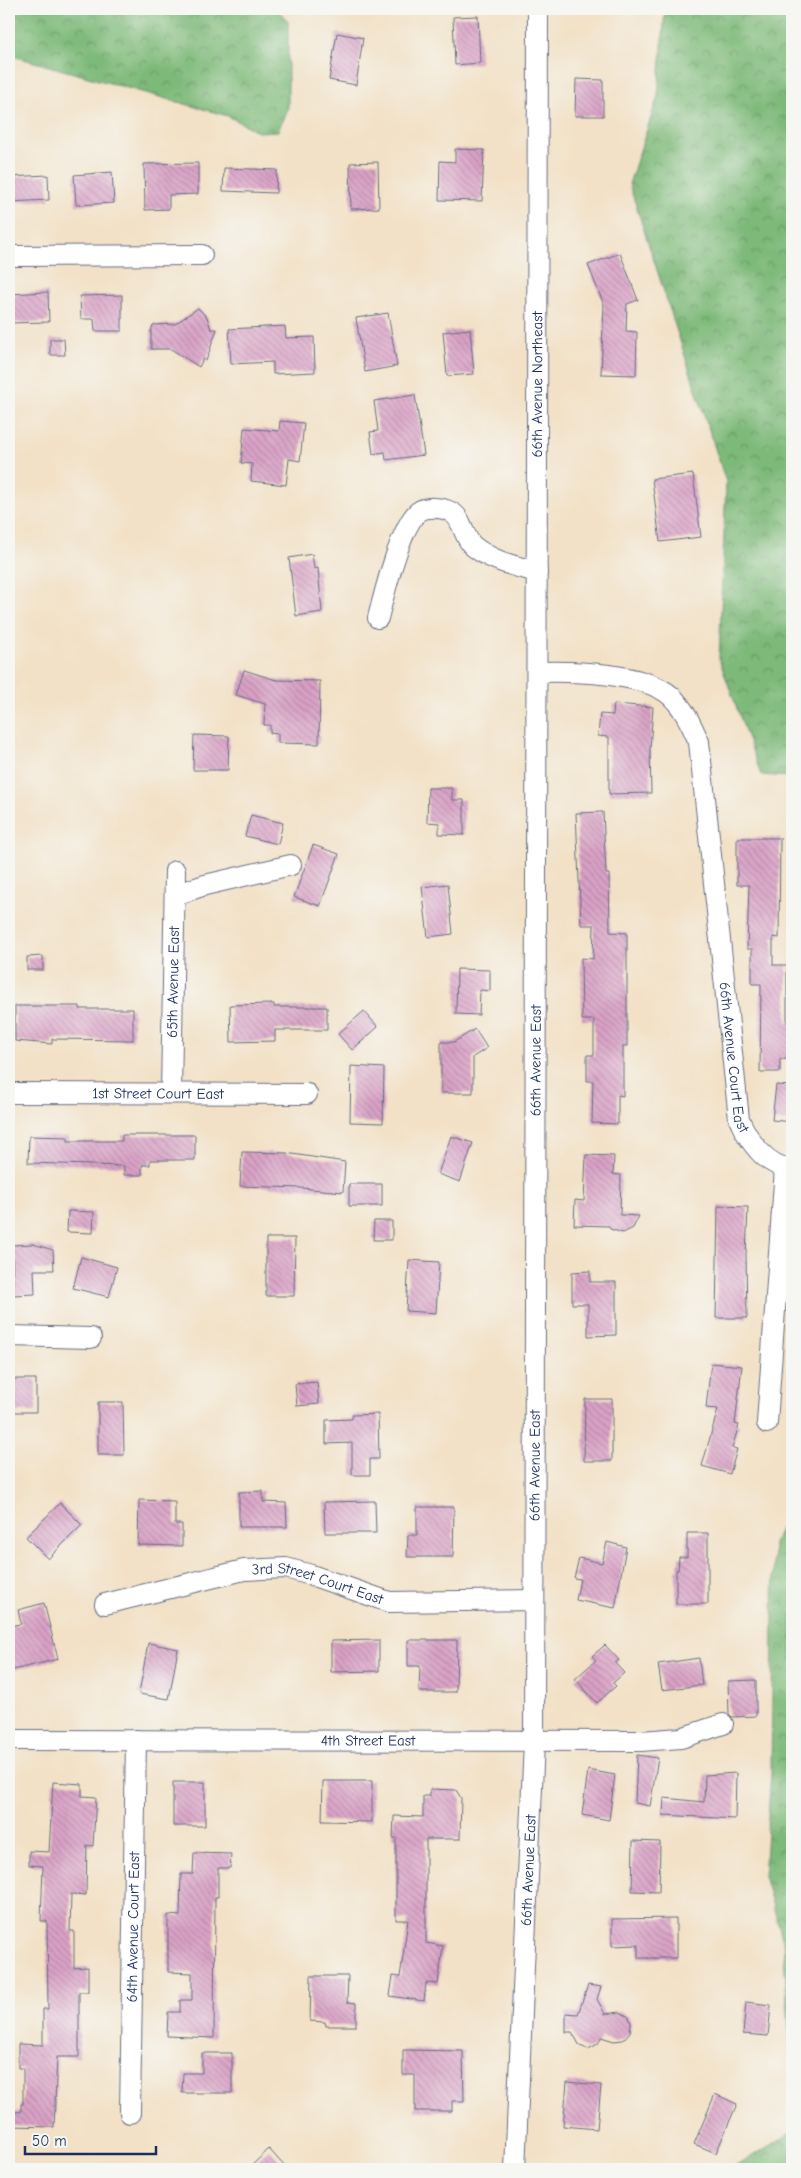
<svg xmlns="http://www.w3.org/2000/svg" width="801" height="2178" font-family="'Comic Neue',sans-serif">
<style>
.forest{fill:url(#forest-crowns);stroke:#4c746b}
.building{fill:url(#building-back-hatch)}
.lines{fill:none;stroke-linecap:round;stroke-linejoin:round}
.minor-casing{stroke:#666d82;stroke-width:22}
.minor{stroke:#fff;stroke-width:20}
.labels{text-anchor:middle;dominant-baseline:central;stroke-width:4.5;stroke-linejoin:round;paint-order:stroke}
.street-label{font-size:15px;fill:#1b2f5e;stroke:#f6f6f2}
</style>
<defs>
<pattern id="forest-crowns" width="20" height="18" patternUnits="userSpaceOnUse" patternTransform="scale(1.25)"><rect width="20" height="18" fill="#7db978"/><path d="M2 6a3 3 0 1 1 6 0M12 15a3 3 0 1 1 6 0" fill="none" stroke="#669766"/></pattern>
<pattern id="building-back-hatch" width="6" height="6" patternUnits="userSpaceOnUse" patternTransform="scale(1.25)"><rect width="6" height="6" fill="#daa2c6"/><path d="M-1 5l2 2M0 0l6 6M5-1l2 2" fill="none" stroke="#b084a4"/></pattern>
</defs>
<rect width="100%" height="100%" fill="#f6f6f2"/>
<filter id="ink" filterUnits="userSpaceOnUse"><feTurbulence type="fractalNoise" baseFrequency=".02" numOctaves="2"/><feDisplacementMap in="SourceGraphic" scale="10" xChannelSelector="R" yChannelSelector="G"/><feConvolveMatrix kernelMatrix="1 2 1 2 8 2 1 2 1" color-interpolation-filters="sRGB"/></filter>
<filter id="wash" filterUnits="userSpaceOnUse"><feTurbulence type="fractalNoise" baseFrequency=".0096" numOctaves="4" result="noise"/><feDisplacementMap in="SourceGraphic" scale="20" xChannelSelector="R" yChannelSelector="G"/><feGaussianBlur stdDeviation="1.12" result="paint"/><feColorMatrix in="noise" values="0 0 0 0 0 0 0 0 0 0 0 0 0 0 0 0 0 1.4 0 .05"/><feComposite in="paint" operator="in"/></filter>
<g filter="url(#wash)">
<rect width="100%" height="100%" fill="#f2e1c6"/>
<path class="forest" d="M9,9H277L288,21V107L278,131L258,132L228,116L9,55Z
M665,9H792V777L761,775L719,659L726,482L629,184L658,96Z
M792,1518V2073L783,1941L764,1876L771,1772L774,1542L784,1520Z
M792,2132V2169H731Z"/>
<g id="blocks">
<path class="building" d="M478,16L480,63L455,65L453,17Z
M337,33L363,38L356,85L329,80Z
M576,79L603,80V116H575Z
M455,149L484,150L482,201L439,200L440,161L455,162Z
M378,162L379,208L351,209L350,163Z
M198,163V194L169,195V209L145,210L144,164Z
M224,168L277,170L276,193L223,191Z
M112,172L114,203L76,205L74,175Z
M48,175L49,200L9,202V177Z
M620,253L638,300L627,304L626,331L637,332L636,375L601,374L604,305L588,265Z
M48,292L49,322L9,323V294Z
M122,295V331H95L94,319H81L80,296Z
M198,308L207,317L211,329H217L206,361L203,359L199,367L171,349H151V331L153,325L175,324Z
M388,313L397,366L365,372L356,318Z
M285,326L286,338L314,337L315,372L273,374V362L231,364L229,329Z
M470,329L474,374L447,376L443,332Z
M50,339H64L65,355H50Z
M415,395L424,455L386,460L385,452L373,454L370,432L378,431L374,401Z
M280,421L304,423L300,461L289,459L286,485L251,481L252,464L241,463L244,428L279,431Z
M693,474L701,537L660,542L652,479Z
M312,554L314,569L318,568L322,612L296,616L289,558Z
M244,670L276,680L320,681L319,744L278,743V734L270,733V725H264L265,704L236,695Z
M614,704L653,707L650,749L651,793L609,794V737L598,736L600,714L613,715Z
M194,735L229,736L228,770H193Z
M428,788H452V800H464V835L439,834V823L427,822Z
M603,812L606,874H609L610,932L627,933V1046H623V1096L618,1095V1124L592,1123L593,1081H587V1055H594V1020H582L581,958L593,959L594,925H581L576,813Z
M251,815L283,823L278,844L245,836Z
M737,838H780L779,938L773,937V965H787V1022H792V1059H780V1072H760L761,984H752V949H747L749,885H737Z
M313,845L339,854L320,906L294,897Z
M448,884L453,934L428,937L422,887Z
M43,956V970H27V957Z
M457,969L490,970V991L480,990L479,1015L456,1014Z
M274,1004V1007H327V1030H275V1041L231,1042L230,1005Z
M15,1006H80V1009H133V1040L52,1039V1044L15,1041Z
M364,1011L378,1027L352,1050L338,1034Z
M475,1029L487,1048L473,1057V1093H441V1042H454Z
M351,1066L384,1068L383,1123L350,1122Z
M776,1085L792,1086V1122L772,1120Z
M122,1135H195V1160H150V1165H142V1175H124V1166L28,1163L29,1136L68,1137V1141H122Z
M451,1136L473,1143L460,1182L438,1174Z
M242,1152L286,1153L345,1162L343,1192L301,1188L240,1186Z
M586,1155L614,1156L613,1174L621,1175L620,1215L639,1216L633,1228L623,1233L610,1229L609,1226L574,1225L575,1200L584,1201Z
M349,1184H382V1206H349Z
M718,1206L748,1207L746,1255L747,1318H716Z
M68,1211L94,1212L93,1233L67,1232Z
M374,1221H392V1240H373Z
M266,1238H295L294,1296H266Z
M33,1244L53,1250L54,1270H34L35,1294L13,1295L12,1245Z
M81,1257L117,1267L109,1297L73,1288Z
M409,1260L439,1262L436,1313L406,1311Z
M590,1271V1282H616V1335L588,1336V1304H572V1272Z
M711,1363L742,1366L735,1424L739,1425L732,1448L737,1449L730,1474L702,1466L718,1409L706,1408Z
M9,1379H36V1412H9Z
M317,1382L319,1404L297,1406L295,1384Z
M585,1399H612V1461H584Z
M98,1402H123L124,1455H98Z
M378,1414L379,1459H370V1475H352V1443L326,1444V1420L352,1419V1415Z
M263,1491V1502L286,1503L287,1527H239V1492Z
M139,1500L175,1501V1524H182V1546L138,1545Z
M375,1501L376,1533H325L324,1502Z
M60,1503L82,1525L48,1559L26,1537Z
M417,1507H454L453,1557H407L408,1535H417Z
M687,1533H708V1604H676V1570H678L679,1557H687Z
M607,1542L626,1547L615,1608L576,1600L580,1579L574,1578L579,1558L602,1563Z
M44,1603L58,1659L9,1671V1626L21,1624L18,1610Z
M379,1640V1671L331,1672V1641Z
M408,1640H457L456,1692H419L420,1666H408Z
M148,1643L178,1649L169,1699L139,1694Z
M605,1645L619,1660L615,1663L624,1673L613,1683L616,1686L597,1703L575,1679L596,1660L592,1656Z
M699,1658L702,1685L662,1690L658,1664Z
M756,1680V1716L732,1717L729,1714L728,1681Z
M637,1755L658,1758L650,1806L635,1803Z
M588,1770L615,1775L609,1820L582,1815Z
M736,1773L735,1819L663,1815L664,1798L704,1802L705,1775Z
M323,1781H372V1822L322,1821Z
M53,1782L82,1784V1796L96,1797L93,1846L87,1845L86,1895L71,1894L70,1931H74V1968L88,1967V1992H79V2057H57L54,2127L9,2126V2111L21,2112V2104H23V2068H18V2044L43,2045V2009H48L47,1921H41L43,1866L29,1865V1851L49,1852Z
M173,1782H205V1826H173Z
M430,1789L456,1790L461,1798L460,1839H426V1943L443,1946L438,1984L426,1983L424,2001L390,1996L393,1976L400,1977L408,1920H396V1838H393L394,1816L423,1817V1796H430Z
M633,1841L660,1842L659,1892L632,1891Z
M194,1853L231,1854L230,1868H218V1897H215L214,2038L167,2036L168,2012H180V2000H192V1973L168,1972V1915L180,1916L181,1874H193Z
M676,1918V1958H638V1945L612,1946V1919Z
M311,1976H348L347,2002L356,2003V2026H326L325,2022L310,2021Z
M588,1985L601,1987L597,1999L605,2014L620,2012L629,2017L631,2023L630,2032L623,2040L614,2041L601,2037L598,2044L588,2049L580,2046L572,2032H566V2013L578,2014Z
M746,2002L771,2005L768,2036L743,2034Z
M403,2050L463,2051L464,2101H452V2111H415V2075H403Z
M202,2053H232V2093H182L183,2073H202Z
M567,2082L601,2085L597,2129L563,2126Z
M715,2094L737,2104L716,2153L694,2144Z
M269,2149L287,2169H248Z"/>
</g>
</g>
<g filter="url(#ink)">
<use href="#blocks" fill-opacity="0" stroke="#666d82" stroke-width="1"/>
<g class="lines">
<defs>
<g id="minor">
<path d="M9,256L202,255"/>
<path d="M378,618C384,594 401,526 418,512C426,506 442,507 451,512C463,518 463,537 473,546C491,561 515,566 537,572"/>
<path id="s1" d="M537,672C571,671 644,672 671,696C684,708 692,726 699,742L739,1119C748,1140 766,1167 792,1169"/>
<path d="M175,895L205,885L291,865"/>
<path id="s2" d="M9,1093L307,1094"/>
<path id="s3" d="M171,1093L175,871"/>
<path d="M9,1336L91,1338"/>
<path d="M767,1423L785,1168"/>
<path id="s4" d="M105,1604L244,1570L286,1568L311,1575L389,1602L533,1600"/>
<path id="s5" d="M9,1740L641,1741L681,1738L723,1724"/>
<path id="s6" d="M130,2113L136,1740"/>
<path id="s7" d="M515,2169L534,1742L538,9"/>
</g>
</defs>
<use href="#minor" class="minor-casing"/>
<use href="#minor" class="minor"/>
</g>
</g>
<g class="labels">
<g class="street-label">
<text stroke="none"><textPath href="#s7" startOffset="1785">66th Avenue Northeast</textPath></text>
<text stroke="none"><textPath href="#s3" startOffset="111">65th Avenue East</textPath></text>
<text stroke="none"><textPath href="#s1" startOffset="510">66th Avenue Court East</textPath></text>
<text stroke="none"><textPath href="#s7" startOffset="1109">66th Avenue East</textPath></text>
<text stroke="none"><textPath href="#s2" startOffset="149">1st Street Court East</textPath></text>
<text stroke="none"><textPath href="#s7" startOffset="704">66th Avenue East</textPath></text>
<text stroke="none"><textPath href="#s4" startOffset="219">3rd Street Court East</textPath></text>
<text stroke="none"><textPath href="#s5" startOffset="359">4th Street East</textPath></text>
<text stroke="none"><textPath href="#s7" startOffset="299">66th Avenue East</textPath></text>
<text stroke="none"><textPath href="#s6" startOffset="186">64th Avenue Court East</textPath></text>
</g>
</g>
<rect width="801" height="2178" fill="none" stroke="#f6f6f2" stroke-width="30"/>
<path d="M25 2146v8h131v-8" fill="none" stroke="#1b2f5e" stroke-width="2.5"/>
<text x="32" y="2146" font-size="15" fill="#1b2f5e" stroke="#f6f6f2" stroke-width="4" paint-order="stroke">50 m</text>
</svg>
